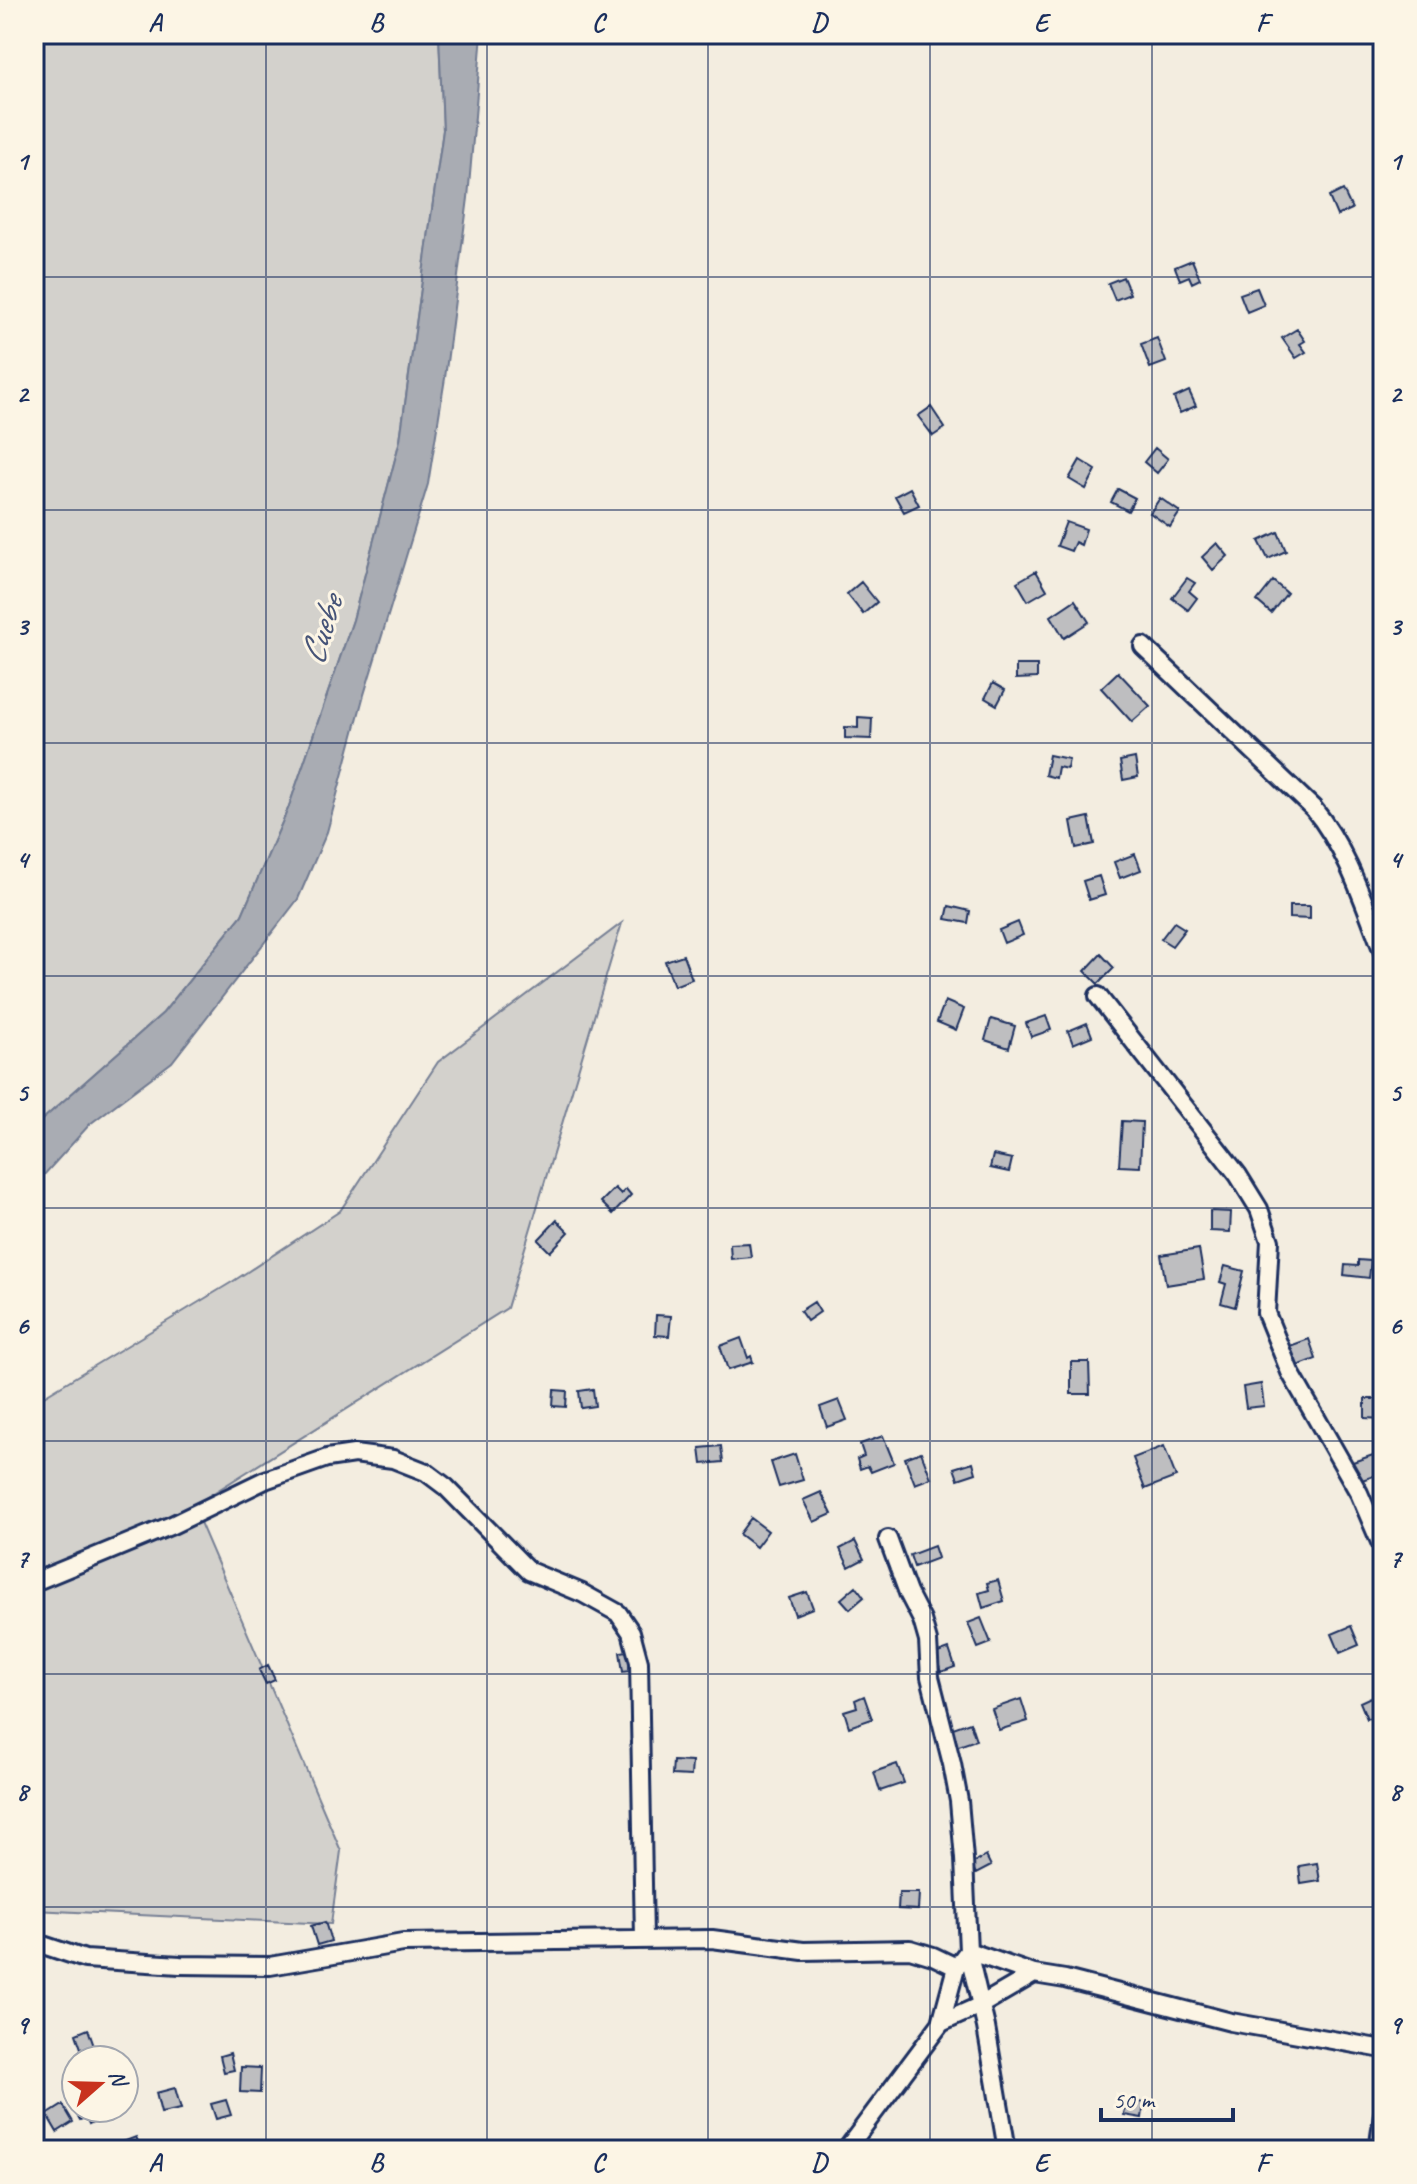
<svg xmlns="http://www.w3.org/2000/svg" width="1417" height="2184" font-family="Caveat,sans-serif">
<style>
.green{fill:#d3d1cc;stroke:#778095;stroke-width:2}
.water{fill:#a9acb3;stroke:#707a91;stroke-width:2}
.building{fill:#bebec0;stroke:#1b2f5e;stroke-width:2}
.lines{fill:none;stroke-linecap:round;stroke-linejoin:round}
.street-casing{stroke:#1b2f5e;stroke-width:22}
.street{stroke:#fcf5e5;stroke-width:16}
.grid{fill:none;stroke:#1b2f5e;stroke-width:2;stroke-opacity:0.55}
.labels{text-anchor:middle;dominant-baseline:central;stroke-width:6;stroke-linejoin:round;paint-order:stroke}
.water-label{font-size:36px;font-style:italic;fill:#465478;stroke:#fcf5e5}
.neatline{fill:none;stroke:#1b2f5e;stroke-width:3}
.grid-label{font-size:26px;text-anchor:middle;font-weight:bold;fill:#1b2f5e}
</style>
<rect width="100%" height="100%" fill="#f3ede0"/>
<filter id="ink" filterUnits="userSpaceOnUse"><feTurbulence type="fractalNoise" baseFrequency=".0125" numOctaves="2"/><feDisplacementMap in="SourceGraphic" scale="16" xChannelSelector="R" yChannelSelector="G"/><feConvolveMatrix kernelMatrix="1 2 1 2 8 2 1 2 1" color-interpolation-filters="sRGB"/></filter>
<g filter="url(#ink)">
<path class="green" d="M34,34H439L443,130L400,440L353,620L288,809L242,915L163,1013L34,1127Z
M622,923L507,1308L193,1506L341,1851L331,1924L34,1910V1402L232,1282L340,1211L438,1062Z"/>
<path class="water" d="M439,34H482L468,198L445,378L428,484L363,698L327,832L298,899L172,1062L90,1124L34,1186V1127L163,1013L242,915L288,809L353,620L400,440L443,130Z"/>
<path class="building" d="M1343,190L1352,209L1337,216L1329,197Z
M1192,260L1200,279L1192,283L1189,276L1180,280L1175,267Z
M1123,277L1130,294L1115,300L1108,283Z
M1257,288L1264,305L1247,312L1240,294Z
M1297,329L1305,341L1300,344L1306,352L1296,358L1282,338Z
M1157,338L1166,362L1150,368L1141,344Z
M1189,391L1196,406L1180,413L1174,398Z
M931,407L945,428L933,436L918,416Z
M1155,448L1168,459L1157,473L1144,462Z
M1080,460L1096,470L1086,489L1069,479Z
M910,488L919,505L904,512L895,496Z
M1118,489L1135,498L1128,511L1111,502Z
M1160,498L1180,512L1170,527L1150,513Z
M1066,522L1086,529L1081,545L1075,542L1071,551L1057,546Z
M1278,532L1286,551L1268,559L1259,541Z
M1217,543L1228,556L1213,570L1202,557Z
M1036,571L1047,590L1028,601L1017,582Z
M1187,578L1195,583L1189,591L1197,598L1188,610L1172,598Z
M1273,581L1287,593L1271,613L1257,601Z
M861,582L877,602L863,614L847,594Z
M1075,600L1089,622L1064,638L1051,616Z
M1016,665H1037V678L1016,679Z
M1118,672L1150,706L1132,722L1101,688Z
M993,683L1005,690L997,705L985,698Z
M858,717L872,718L871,739L845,738V727L858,728Z
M1049,755L1069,759L1067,769L1058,767L1056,778L1045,775Z
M1135,758L1138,777L1123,780L1120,761Z
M1089,817L1094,844L1076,848L1071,821Z
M1135,854L1141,870L1120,878L1114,862Z
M1099,876L1105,895L1089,900L1083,881Z
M949,906L970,911L968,923L946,919Z
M1289,906H1310V919L1289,918Z
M1018,922L1023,935L1004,943L999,930Z
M1174,922L1185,929L1172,946L1161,939Z
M1101,954L1114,968L1098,984L1085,971Z
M683,955L692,979L674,986L665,961Z
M945,1001L964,1009L956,1030L937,1022Z
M1046,1016L1051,1030L1031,1037L1026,1023Z
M991,1019L1015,1026L1009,1048L985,1040Z
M1087,1023L1092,1036L1073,1044L1068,1031Z
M1122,1121L1142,1122L1140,1167L1119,1166Z
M993,1155L1012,1159L1009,1172L990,1168Z
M615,1188L621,1194L626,1189L631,1195L613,1214L601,1202Z
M1210,1211L1231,1212L1230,1232L1210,1231Z
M557,1220L569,1232L550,1252L538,1240Z
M749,1243L751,1257L731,1259L730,1244Z
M1199,1249L1204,1279L1166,1285L1161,1255Z
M1358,1260L1371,1261L1369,1278L1344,1275L1345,1265L1358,1266Z
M1225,1266L1244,1271L1235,1307L1221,1303L1226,1284L1220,1282Z
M814,1302L820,1312L807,1321L800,1311Z
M656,1315L671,1316L669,1336L655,1335Z
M741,1338L748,1358L751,1356L753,1362L728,1370L720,1346Z
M1309,1339L1316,1359L1295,1367L1287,1347Z
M1071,1362H1089L1090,1394H1071Z
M1261,1384L1264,1406L1246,1408L1243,1387Z
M593,1389L595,1406L581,1408L579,1391Z
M554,1390L567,1391L566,1407L553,1406Z
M1365,1399H1383V1419L1365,1418Z
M839,1400L847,1420L827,1427L820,1407Z
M883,1436L894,1463L871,1472L868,1466L860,1469L857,1459L864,1456L860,1444Z
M721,1446L723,1462L702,1464L700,1448Z
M1164,1446L1176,1477L1145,1489L1133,1458Z
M921,1452L931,1478L915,1484L905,1458Z
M795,1454L803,1480L779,1487L771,1462Z
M1373,1455L1380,1474L1356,1482L1350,1463Z
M973,1462L976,1473L958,1479L954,1468Z
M821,1492L832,1514L814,1522L803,1500Z
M751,1518L768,1531L756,1547L739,1534Z
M855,1541L864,1559L849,1567L840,1549Z
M934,1546L938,1558L914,1567L910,1555Z
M998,1580L1004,1601L983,1608L979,1593L989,1590L987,1583Z
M856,1586L864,1597L850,1609L841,1599Z
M807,1592L813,1608L795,1615L789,1598Z
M981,1618L991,1643L978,1648L968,1623Z
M1351,1626L1359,1645L1340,1653L1332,1634Z
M949,1649L955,1667L941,1672L935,1654Z
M635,1650L638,1670L623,1672L620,1652Z
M268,1665L275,1680L266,1684L259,1670Z
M1375,1695L1382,1712L1367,1719L1360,1702Z
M864,1696L872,1719L849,1727L844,1711L857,1707L855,1700Z
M1021,1699L1028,1721L999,1730L992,1709Z
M970,1722L976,1740L953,1748L947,1730Z
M673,1761L692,1762L691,1776L672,1775Z
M897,1764L904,1783L880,1791L874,1772Z
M986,1856L991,1866L976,1874L971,1864Z
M1317,1863L1320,1881L1301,1884L1299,1866Z
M899,1893H919L918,1910L898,1909Z
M325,1922L331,1941L317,1945L311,1926Z
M88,2029L96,2052L84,2057L76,2034Z
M230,2053L234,2070L224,2072L220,2056Z
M241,2067L261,2068L260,2093L240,2092Z
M175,2088L181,2109L161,2113L156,2093Z
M76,2095V2108H105L102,2109L105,2115L89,2124L86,2117L80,2120L68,2099Z
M226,2100L231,2115L216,2119L211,2104Z
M1126,2100L1144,2103L1142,2118L1124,2115Z
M63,2105L73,2122L57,2132L47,2115Z
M136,2137L142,2150H123L120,2143Z"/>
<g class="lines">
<defs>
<path id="street" d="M1143,646L1313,808C1347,849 1364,903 1383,952
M1098,996L1238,1175L1259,1209L1270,1241L1266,1313L1290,1372L1359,1493L1383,1549
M888,1539L908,1593L922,1620L928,1641L930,1677L952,1764L959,1801L964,1859L968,1951L986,2027L1007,2150
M34,1582L172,1525L265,1480L327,1458L354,1454L393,1459L426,1472L446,1487L529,1571L582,1593L618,1613L631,1632L639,1662L644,1939
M34,1942L85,1959L180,1965L270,1966L403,1943L712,1939L803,1951L910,1949L933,1956L956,1967
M941,2023L979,2006L1034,1974
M846,2150L941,2023L956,1967L968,1951L1034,1974L1065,1979L1231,2022L1383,2049
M1378,2150L1383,2115"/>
</defs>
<use href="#street" class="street-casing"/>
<use href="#street" class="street"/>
</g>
</g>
<path class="grid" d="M266,34V2150M487,34V2150M708,34V2150M930,34V2150M1152,34V2150M34,277H1383M34,510H1383M34,743H1383M34,976H1383M34,1208H1383M34,1441H1383M34,1674H1383M34,1907H1383"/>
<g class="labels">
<g class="water-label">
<text transform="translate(321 630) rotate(-72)">Cuebe</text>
</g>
</g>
<rect width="1417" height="2184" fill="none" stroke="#fcf5e5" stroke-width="88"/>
<g transform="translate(100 2084) rotate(70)"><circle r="38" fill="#fcf5e5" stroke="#a2a6af" stroke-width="2"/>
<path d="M0-6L14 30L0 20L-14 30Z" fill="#c8321e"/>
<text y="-12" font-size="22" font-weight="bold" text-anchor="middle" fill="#1b2f5e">N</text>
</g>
<path d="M1101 2108v12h132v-12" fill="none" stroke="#1b2f5e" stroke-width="4"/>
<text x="1113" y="2108" font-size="24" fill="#1b2f5e" stroke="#fcf5e5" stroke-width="6" paint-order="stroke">50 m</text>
<rect x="44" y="44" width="1329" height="2096" class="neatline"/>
<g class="grid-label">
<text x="155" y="31">A</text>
<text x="376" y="31">B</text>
<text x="598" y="31">C</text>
<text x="819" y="31">D</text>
<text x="1041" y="31">E</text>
<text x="1262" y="31">F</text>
<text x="22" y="170">1</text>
<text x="1395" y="170">1</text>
<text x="22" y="402">2</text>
<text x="1395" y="402">2</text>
<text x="22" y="635">3</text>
<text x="1395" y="635">3</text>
<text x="22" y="868">4</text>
<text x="1395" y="868">4</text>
<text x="22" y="1101">5</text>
<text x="1395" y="1101">5</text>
<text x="22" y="1334">6</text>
<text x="1395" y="1334">6</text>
<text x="22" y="1567">7</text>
<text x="1395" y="1567">7</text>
<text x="22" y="1800">8</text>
<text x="1395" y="1800">8</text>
<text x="22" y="2033">9</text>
<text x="1395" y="2033">9</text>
<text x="155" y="2171">A</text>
<text x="376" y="2171">B</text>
<text x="598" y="2171">C</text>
<text x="819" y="2171">D</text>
<text x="1041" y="2171">E</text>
<text x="1262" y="2171">F</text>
</g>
</svg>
